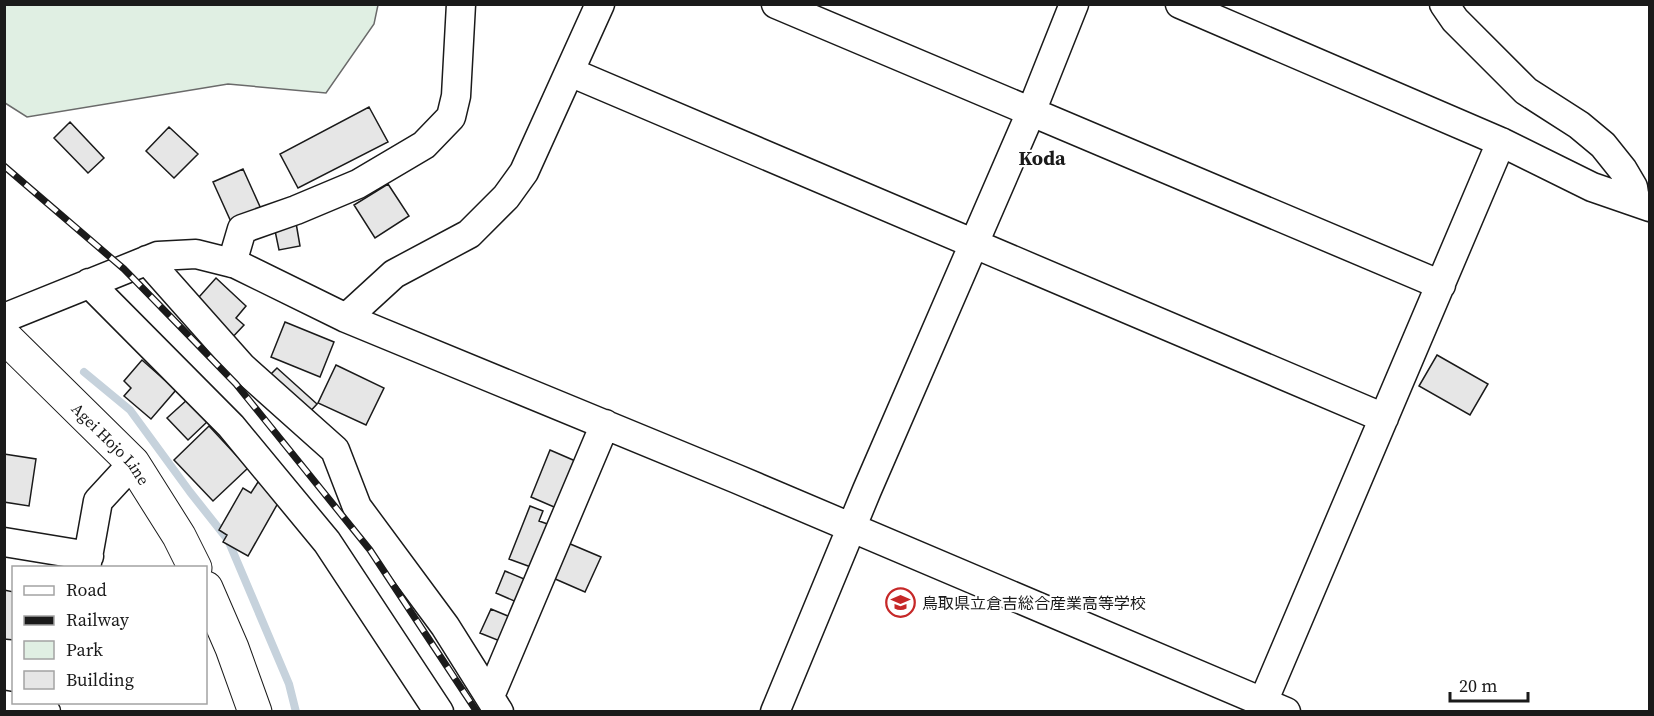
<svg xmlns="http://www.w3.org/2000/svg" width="1654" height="716" font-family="'Source Serif 4','Noto Sans JP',serif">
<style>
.green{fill:#e0efe3;stroke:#6a6a6a;stroke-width:1.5}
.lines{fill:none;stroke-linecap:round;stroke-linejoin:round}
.stream{stroke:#c6d2dc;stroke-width:8}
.building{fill:#e6e6e6;stroke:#1a1a1a;stroke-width:1.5}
.minor-casing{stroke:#1a1a1a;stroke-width:31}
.major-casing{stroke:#1a1a1a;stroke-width:35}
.minor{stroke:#fff;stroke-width:28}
.major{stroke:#fff;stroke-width:33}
.rail-casing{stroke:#1a1a1a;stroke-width:7}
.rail{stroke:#fff;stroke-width:4.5;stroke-dasharray:14;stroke-linecap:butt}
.labels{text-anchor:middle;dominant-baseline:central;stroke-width:4.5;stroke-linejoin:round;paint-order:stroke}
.street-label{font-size:16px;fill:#1a1a1a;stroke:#fff}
.poi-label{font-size:16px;fill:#1a1a1a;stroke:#fff;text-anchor:start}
.quarter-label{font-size:20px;font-weight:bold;fill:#1a1a1a;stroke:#fff}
</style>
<rect width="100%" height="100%" fill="#fff"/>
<path class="green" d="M4,5L5,4L378,5L374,24L326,93L228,84L27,117L5,103Z"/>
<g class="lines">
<path class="stream" d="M84,372L130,410L190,492L228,540L289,684L296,712"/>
</g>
<path class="building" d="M369,107L388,142L298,188L280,154Z
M70,122L104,158L88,173L54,138Z
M169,127L198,154L174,178L146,151Z
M243,169L262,211L232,224L213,182Z
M388,184L409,216L375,238L354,205Z
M295,217L300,246L279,250L273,221Z
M216,278L246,306L236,318L244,325L229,341L191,306Z
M285,322L334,342L320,377L271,357Z
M1437,355L1488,384L1470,415L1419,386Z
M142,360L176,390L151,419L124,396L131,388L124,381Z
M336,365L384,388L366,425L318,403Z
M277,368L317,404L306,416L266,379Z
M188,399L208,421L188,440L167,418Z
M209,426L248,468L213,501L174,460Z
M550,450L580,463L561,510L531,497Z
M4,454L36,459L29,506L4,502Z
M258,482L282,496L248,556L223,542L227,535L219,530L243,488L251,493Z
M530,506L543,511L539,521L556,527L539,570L509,559Z
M568,543L601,557L585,592L553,578Z
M505,571L536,584L526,606L496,593Z
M4,590L14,592V640L4,639Z
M491,609L520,621L510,645L480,633Z"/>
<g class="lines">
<defs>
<path id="minor" d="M776,4L1441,285
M1180,4L1501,142L1592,187L1650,207
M1444,4L1455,20L1526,91L1579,125L1603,145L1623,170L1633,187L1635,201
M570,72L1384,418
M147,260L242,367L335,450L357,507L445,626L499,712
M232,263L242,229L296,210L358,184L424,145L451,117L456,96L461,4
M89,283L231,426L327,542L439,712
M4,318L158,256L196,254L236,264L346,318L737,479L1286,712
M346,318L394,274L469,234L506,197L524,172L600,4
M4,542L89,556
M86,568L98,501L133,463
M490,696L605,424
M1263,702L1501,142
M4,705L46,712
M775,712L867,490L1031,112L1074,4"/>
<g id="major">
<path id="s1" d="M4,336L133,463L179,536L195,568"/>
<path d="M206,588L232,648L255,712"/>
</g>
</defs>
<use href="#minor" class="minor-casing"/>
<use href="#major" class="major-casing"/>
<use href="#minor" class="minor"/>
<use href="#major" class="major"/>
<defs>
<path id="rail" d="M4,166L124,269L236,384L370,550L477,712"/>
</defs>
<use href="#rail" class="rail-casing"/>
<use href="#rail" class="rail"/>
</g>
<defs>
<symbol id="school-ring" viewBox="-11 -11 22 22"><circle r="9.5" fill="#fff" stroke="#c62828" stroke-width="1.5"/><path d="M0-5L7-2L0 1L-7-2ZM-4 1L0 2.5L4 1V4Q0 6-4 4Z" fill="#c62828"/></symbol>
</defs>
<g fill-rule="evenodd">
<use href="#school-ring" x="884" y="586" width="33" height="33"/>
</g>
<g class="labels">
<g class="street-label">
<text stroke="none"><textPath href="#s1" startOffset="152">Agei Hojo Line</textPath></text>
</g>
<g class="poi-label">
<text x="922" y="603">鳥取県立倉吉総合産業高等学校</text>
</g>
<g class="quarter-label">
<text x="1042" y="158">Koda</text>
</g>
</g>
<rect width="1654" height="716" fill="none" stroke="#1a1a1a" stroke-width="12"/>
<rect x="12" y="566" width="195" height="138" fill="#ffffff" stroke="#a3a3a3" stroke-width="1.5"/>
<rect x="24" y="586" width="30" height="9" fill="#ffffff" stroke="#a3a3a3" stroke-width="1.5"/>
<text x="66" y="596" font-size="18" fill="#1a1a1a">Road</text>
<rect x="24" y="616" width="30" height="9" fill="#1a1a1a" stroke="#a3a3a3" stroke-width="1.5"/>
<text x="66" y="626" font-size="18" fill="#1a1a1a">Railway</text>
<rect x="24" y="641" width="30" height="18" fill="#e0efe3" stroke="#a3a3a3" stroke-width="1.5"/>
<text x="66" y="656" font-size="18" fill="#1a1a1a">Park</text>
<rect x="24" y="671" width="30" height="18" fill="#e6e6e6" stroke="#a3a3a3" stroke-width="1.5"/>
<text x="66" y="686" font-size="18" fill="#1a1a1a">Building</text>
<path d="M1450 692v9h78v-9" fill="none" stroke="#1a1a1a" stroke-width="3"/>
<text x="1459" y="692" font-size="18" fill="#1a1a1a" stroke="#ffffff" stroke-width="4.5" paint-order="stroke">20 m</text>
</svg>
